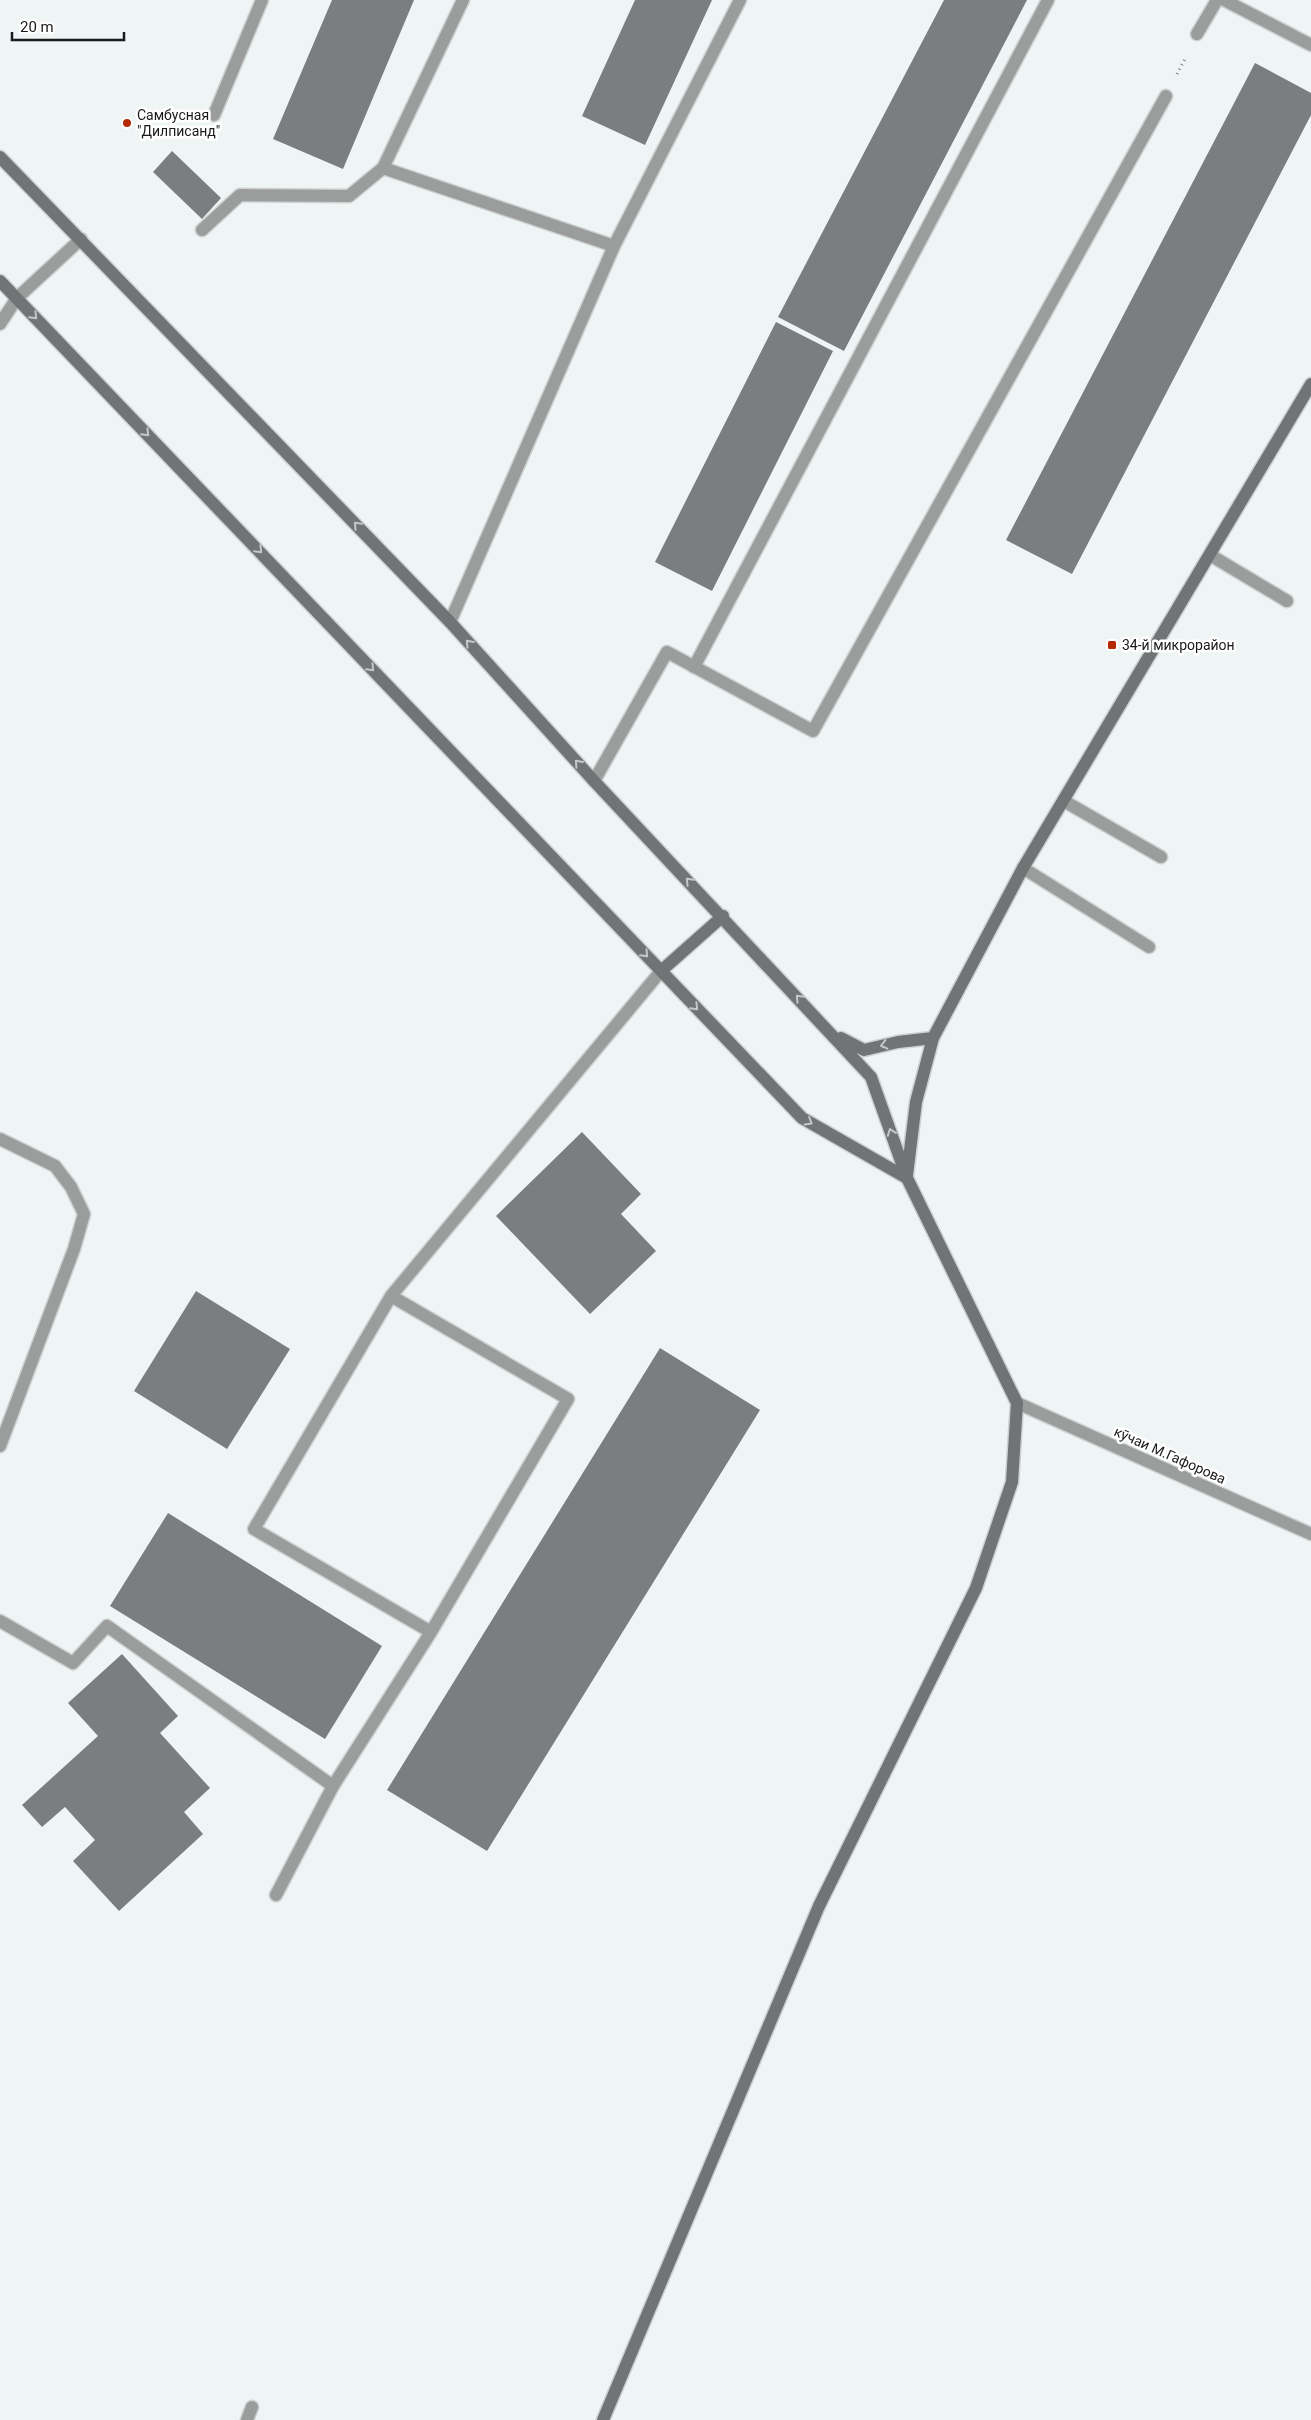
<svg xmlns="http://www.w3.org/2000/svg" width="1311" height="2420" font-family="Roboto,sans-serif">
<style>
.building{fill:#7a7e7f}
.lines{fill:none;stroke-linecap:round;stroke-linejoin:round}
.service-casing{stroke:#cdd1d2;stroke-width:15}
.minor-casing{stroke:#cdd1d2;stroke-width:15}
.secondary-casing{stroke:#cdd1d2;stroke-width:15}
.path{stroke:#7a7d7e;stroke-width:3;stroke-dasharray:1 4;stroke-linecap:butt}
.service{stroke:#9b9d9d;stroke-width:12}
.minor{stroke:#9b9d9d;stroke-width:12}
.secondary{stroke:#717475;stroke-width:12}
.oneway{stroke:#c6c7c8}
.poi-dot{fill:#b52a05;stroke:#fff;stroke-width:2}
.labels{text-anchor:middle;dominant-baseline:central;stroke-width:5;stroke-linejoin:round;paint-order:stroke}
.poi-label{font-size:14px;fill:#191a1b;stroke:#fff;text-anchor:start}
.street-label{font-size:14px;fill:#191a1b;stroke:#fff}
</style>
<rect width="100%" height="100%" fill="#eff4f5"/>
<path class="building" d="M332,0H414L343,169L273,139Z
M635,0H712L645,145L582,116Z
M944,0H1027L844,351L778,317Z
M1255,63L1311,93V115L1072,574L1006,540Z
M172,151L221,198L202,219L153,172Z
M776,322L833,351L712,591L655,562Z
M582,1132L641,1194L621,1214L656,1251L590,1314L496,1216Z
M196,1291L290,1349L227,1449L134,1391Z
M660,1348L760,1410L487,1851L387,1790Z
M168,1513L382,1646L325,1739L110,1606Z
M122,1654L178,1716L160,1733L210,1788L184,1812L203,1834L119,1911L73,1861L95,1840L65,1807L42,1827L22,1805L98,1736L68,1703Z"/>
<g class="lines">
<defs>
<path id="service" d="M1210,555L1287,601
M694,667L1048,0
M1064,801L1161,857
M1023,868L1149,947
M431,1632L254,1529L391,1296L661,971
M276,1895L333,1786L431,1632L568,1399L391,1296
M247,2420L252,2407"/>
<path id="minor" d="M1224,0L1311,45
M1197,34L1217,0
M214,115L262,0
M383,168L614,246
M202,230L240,195L349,196L383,168L463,0
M0,324L17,298L81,239
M450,622L614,246L740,0
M594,781L667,652L813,731L1166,96
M0,1139L55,1166L71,1187L84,1214L74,1249L0,1446
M1017,1403L1311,1534
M0,1621L73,1663L107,1626L333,1786"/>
<path id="secondary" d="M0,157L450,622L594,781L871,1077L907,1178L1017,1403L1012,1482L976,1588L819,1906L603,2420
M0,281L802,1118L907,1178
M661,971L723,916
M841,1038L864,1050L898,1042L933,1038
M907,1175L916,1102L933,1038L1023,868L1311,384"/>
</defs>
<use href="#service" class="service-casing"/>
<use href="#minor" class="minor-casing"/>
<use href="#secondary" class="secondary-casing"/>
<path class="path" d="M1177,74L1186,57"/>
<use href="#service" class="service"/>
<use href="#minor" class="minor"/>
<use href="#secondary" class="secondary"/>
</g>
<defs><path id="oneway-chevron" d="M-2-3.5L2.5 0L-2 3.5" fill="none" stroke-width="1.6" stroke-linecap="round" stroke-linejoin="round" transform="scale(1.25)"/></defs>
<g class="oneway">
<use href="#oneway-chevron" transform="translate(34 316) rotate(46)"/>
<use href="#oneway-chevron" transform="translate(146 433) rotate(46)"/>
<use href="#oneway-chevron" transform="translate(357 525) rotate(-134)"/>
<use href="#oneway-chevron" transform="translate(259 550) rotate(46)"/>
<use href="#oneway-chevron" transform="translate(469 643) rotate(-132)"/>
<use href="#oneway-chevron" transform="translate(371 668) rotate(46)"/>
<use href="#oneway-chevron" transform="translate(578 763) rotate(-132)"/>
<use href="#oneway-chevron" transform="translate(689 881) rotate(-134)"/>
<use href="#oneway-chevron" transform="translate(645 954) rotate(47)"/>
<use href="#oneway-chevron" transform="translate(799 998) rotate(-133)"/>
<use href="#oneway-chevron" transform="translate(695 1007) rotate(46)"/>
<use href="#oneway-chevron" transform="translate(884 1045) rotate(166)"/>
<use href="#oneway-chevron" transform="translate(809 1122) rotate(31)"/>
<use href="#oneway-chevron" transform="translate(891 1132) rotate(-110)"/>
</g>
<g class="poi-dot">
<circle cx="127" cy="123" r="5"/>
<rect x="1107" y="640" width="10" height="10" rx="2.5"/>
</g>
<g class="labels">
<g class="poi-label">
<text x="137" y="115">Самбусная<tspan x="137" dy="16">"Дилписанд"</tspan></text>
<text x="1122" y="645">34-й микрорайон</text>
</g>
<g class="street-label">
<text transform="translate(1170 1455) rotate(24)">кӯчаи М.Гафорова</text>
</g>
</g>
<path d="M12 32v8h112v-8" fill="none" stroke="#191a1b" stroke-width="2.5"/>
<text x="20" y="32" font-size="15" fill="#191a1b" stroke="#ffffff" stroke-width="4" paint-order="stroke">20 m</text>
</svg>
